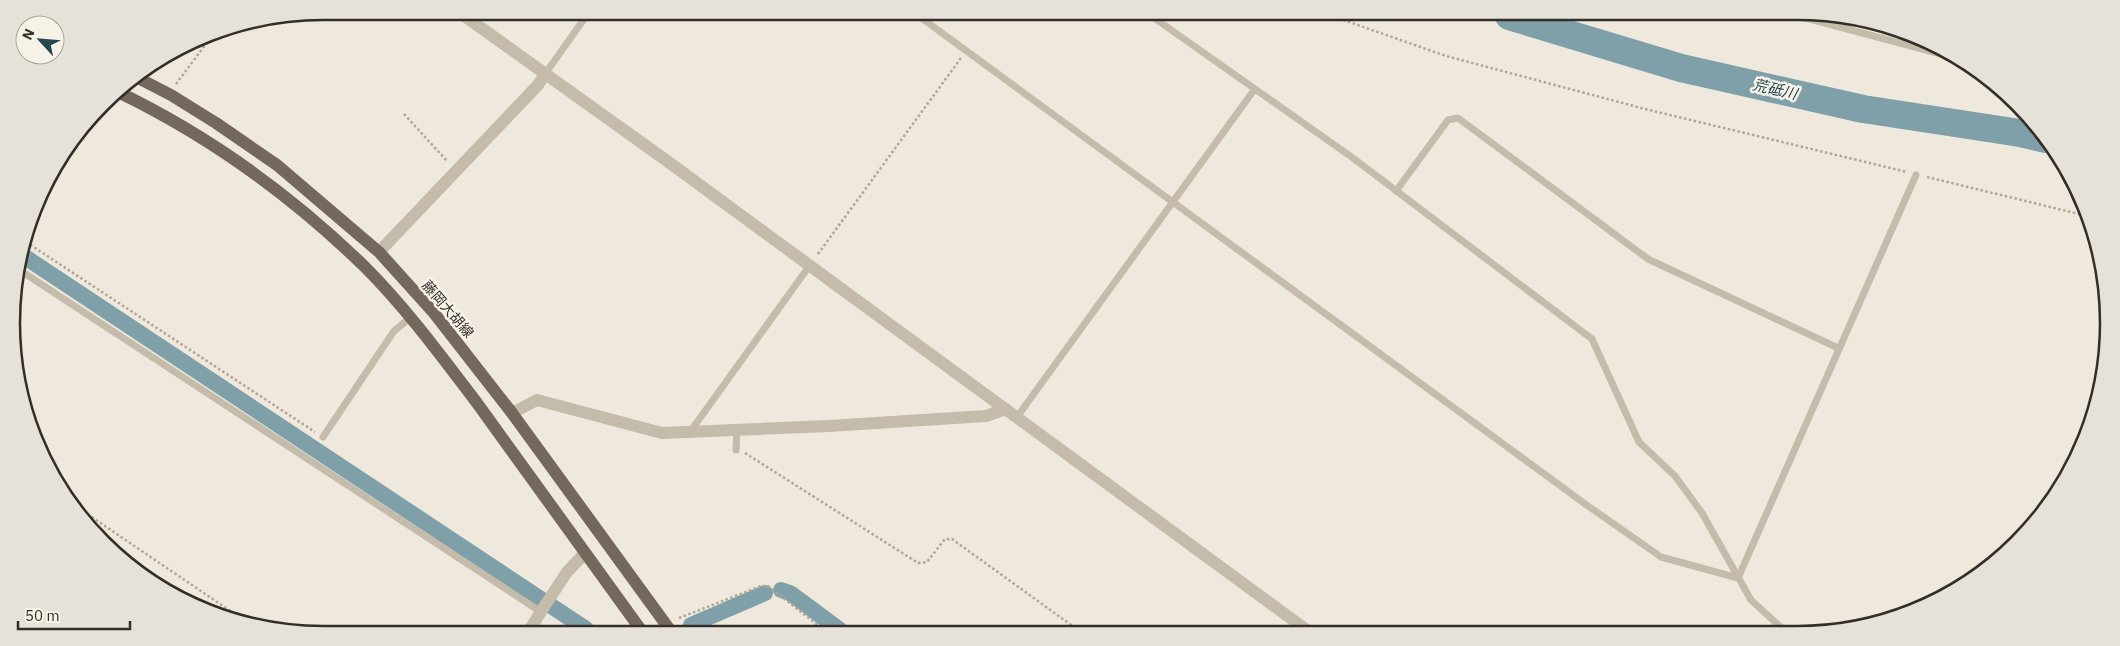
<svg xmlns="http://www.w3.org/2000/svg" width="2120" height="646" font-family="'IBM Plex Sans','Noto Sans JP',sans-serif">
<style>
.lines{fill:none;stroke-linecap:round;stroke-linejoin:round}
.canal{stroke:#7fa0a8;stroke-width:16}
.river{stroke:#7fa0a8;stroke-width:28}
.path{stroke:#b1a595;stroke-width:2.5;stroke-dasharray:2.5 2.5;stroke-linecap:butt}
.service{stroke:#c5bbaa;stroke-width:7}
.minor{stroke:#c5bbaa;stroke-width:12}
.tertiary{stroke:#c5bbaa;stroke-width:12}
.primary{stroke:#74675c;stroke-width:12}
.labels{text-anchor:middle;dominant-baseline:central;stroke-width:5;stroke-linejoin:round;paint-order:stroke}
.street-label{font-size:14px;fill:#342e29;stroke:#f7f2e8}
.water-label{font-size:15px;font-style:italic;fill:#234650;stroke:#f7f2e8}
.rim{fill:none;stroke:#342e29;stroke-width:2.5}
</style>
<rect width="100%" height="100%" fill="#efe9dd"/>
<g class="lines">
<path class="canal" d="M22,255L586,629
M781,590L790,593L840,630
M691,625L765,593"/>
<path class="river" d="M1509,16L1681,68L1863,109L2020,133L2046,139"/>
<path class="path" d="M1329,15L1446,56L1645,109L1907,172
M176,84L214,33
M404,114L447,161
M1927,177L2083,215
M26,242L315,432
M818,254L961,58
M745,453L918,563L927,562L945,539H952L1078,630
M71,503L248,623
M679,618L761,586H768L824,630"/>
<path class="service" d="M916,14L1588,506L1661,557L1738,578
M1150,15L1353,158L1592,339L1639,442L1675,476L1702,513L1751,600L1786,632
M1802,17L1956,58
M545,74L589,12
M1396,191L1448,120L1458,118L1648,259L1838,348
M18,269L541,612
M1017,417L1254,90
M690,432L810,265
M323,437L394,331L410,318
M736,450L737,430
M1738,578L1916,175"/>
<path class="minor" d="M459,12L663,158L1308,631
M379,252L538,85L545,74
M512,413L537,400L662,433L829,426L986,416L1006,409
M544,607L567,572L585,553"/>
<path class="tertiary" d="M530,629L544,607"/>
<path class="primary" d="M136,77L171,95L216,123L277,165L379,252L434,313L512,413L670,630
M116,91C210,136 290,194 365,267C406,308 442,357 477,403C532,478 586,555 641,630"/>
</g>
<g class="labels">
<g class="street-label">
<text transform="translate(448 309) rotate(49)">藤岡大胡線</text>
</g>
<g class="water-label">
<text transform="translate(1775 89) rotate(13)">荒砥川</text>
</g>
</g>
<path d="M0 0H2120V646H0ZM323 20H1797A303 303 0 0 1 2100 323V323A303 303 0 0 1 1797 626H323A303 303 0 0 1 20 323V323A303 303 0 0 1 323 20Z" fill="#e7e2d9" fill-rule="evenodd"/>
<path class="rim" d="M323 20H1797A303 303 0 0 1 2100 323V323A303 303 0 0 1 1797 626H323A303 303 0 0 1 20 323V323A303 303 0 0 1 323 20Z"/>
<g transform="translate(40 40) rotate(296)"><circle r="24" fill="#f7f2e8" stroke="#a9a49c"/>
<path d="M0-4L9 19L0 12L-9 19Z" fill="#234650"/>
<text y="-8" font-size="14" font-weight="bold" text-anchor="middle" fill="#342e29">N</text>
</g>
<path d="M18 621v8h112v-8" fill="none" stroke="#342e29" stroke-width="2.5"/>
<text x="25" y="621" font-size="15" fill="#342e29" stroke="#f7f2e8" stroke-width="4" paint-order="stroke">50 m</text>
</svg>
